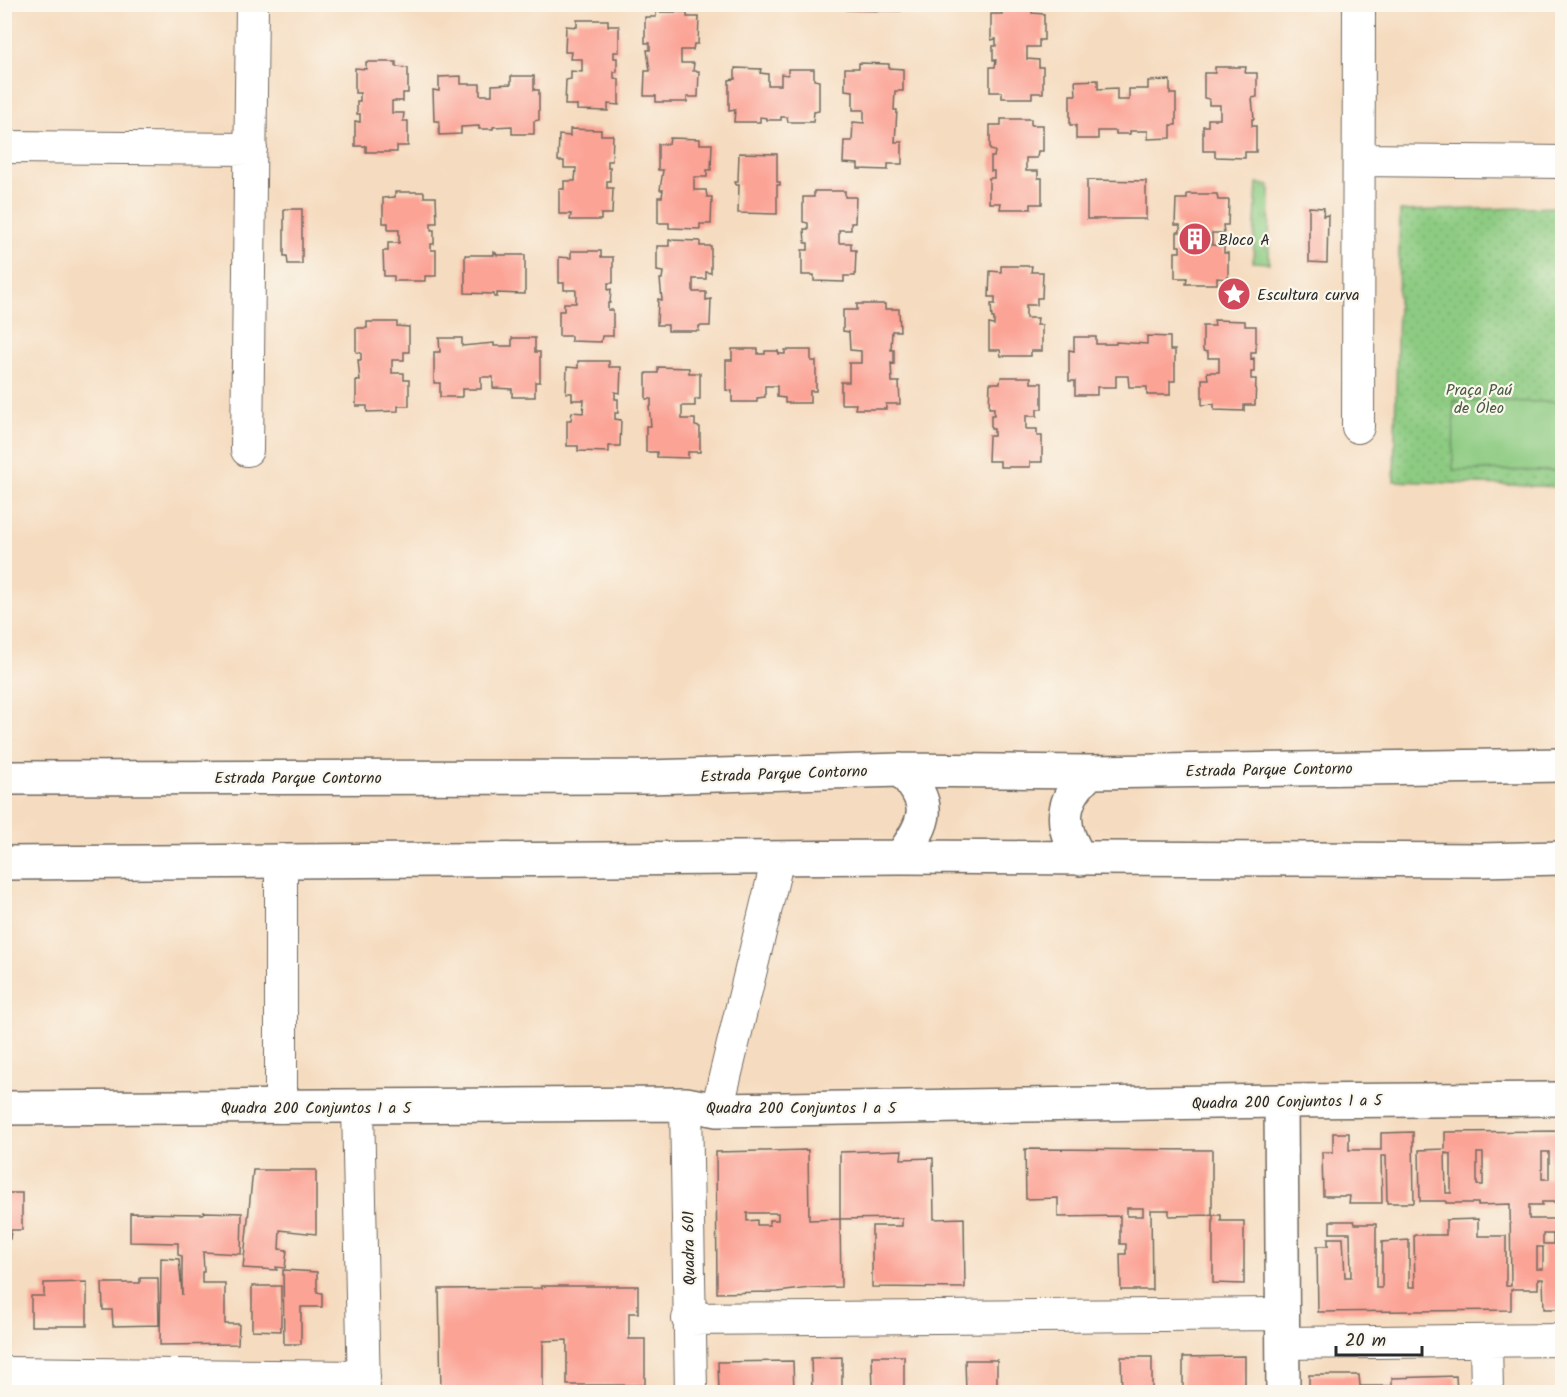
<svg xmlns="http://www.w3.org/2000/svg" width="1567" height="1397" viewBox="0 0 1567 1397" font-family="Kalam,sans-serif">
<style>
.grass{fill:url(#grass-tufts);stroke:#5c7b56;stroke-width:1.5}
.park{fill:url(#park-dots);stroke:#5c7b56;stroke-width:1.5}
.pitch{fill:#8dcb82;stroke:#5c7b56;stroke-width:1.5}
.building{fill:#fba395;fill-rule:evenodd}
.lines{fill:none;stroke-linecap:round;stroke-linejoin:round}
.minor-casing{stroke:#72695f;stroke-width:34}
.tertiary-casing{stroke:#72695f;stroke-width:36}
.trunk-casing{stroke:#72695f;stroke-width:36}
.minor{stroke:#fff;stroke-width:32}
.tertiary{stroke:#fff;stroke-width:33}
.trunk{stroke:#fff;stroke-width:33}
.labels{text-anchor:middle;stroke-width:4.5;stroke-linejoin:round;paint-order:stroke}
.poi-label{font-size:16px;fill:#2b2b2b;stroke:#fbf7ec;text-anchor:start}
.park-label{font-size:16px;fill:#485b45;stroke:#fbf7ec}
.street-label{font-size:16px;fill:#2b2b2b;stroke:#fbf7ec}
</style>
<defs>
<pattern id="grass-tufts" width="24" height="20" patternUnits="userSpaceOnUse" patternTransform="scale(1.5)"><rect width="24" height="20" fill="#8dcb82"/><path d="M3 7l-1-3M5 7V3M7 7l1-3M15 17l-1-3M17 17v-4M19 17l1-3" fill="none" stroke="#7aae70"/></pattern>
<pattern id="park-dots" width="8" height="8" patternUnits="userSpaceOnUse" patternTransform="scale(1.5)"><rect width="8" height="8" fill="#8dcb82"/><path d="M2 2h.1M6 6h.1" fill="none" stroke="#7aae70" stroke-width="1.8" stroke-linecap="round"/></pattern>
</defs>
<rect width="100%" height="100%" fill="#fbf7ec"/>
<filter id="ink" filterUnits="userSpaceOnUse"><feTurbulence type="fractalNoise" baseFrequency=".0167" numOctaves="2"/><feDisplacementMap in="SourceGraphic" scale="12" xChannelSelector="R" yChannelSelector="G"/><feConvolveMatrix kernelMatrix="1 2 1 2 8 2 1 2 1" color-interpolation-filters="sRGB"/></filter>
<filter id="wash" filterUnits="userSpaceOnUse"><feTurbulence type="fractalNoise" baseFrequency=".008" numOctaves="4" result="noise"/><feDisplacementMap in="SourceGraphic" scale="24" xChannelSelector="R" yChannelSelector="G"/><feGaussianBlur stdDeviation="1.35" result="paint"/><feColorMatrix in="noise" values="0 0 0 0 0 0 0 0 0 0 0 0 0 0 0 0 0 1.4 0 .05"/><feComposite in="paint" operator="in"/></filter>
<g filter="url(#wash)">
<rect width="100%" height="100%" fill="#f5dbbf"/>
<path class="grass" d="M1257 183 1270 186 1269 263 1253 262Z"/>
<path class="park" d="M1562 207V487L1394 481 1400 211Z"/>
<path class="pitch" d="M1454 401 1562 402V471L1453 470Z"/>
<g id="blocks">
<path class="building" d="M846 4H901V11L846 10Z
M1002 8H1033L1032 13 1044 14V40H1039V47H1027V59L1039 60V67H1043V93H1032V98H1002V92H990V67H995L996 60H993V46H996V39L991 40V14H1002Z
M656 12H687V17H699L698 44H694L693 50H681V63H694L693 71H699L698 97H687V102H656V96H644L645 71H650L647 50H650V43H645V17H656Z
M577 20H608V26H619V52H614V58H617V72H614V78L619 79V105L608 104V111L577 110V105H565L566 80 571 79V71L582 72V59H570L571 52H565L566 26 577 27Z
M366 62H396V67L408 68V93H403V101H392V113H404L403 121H408V146H397V152H366V146H355V121L360 122V114H357V101H360V93H355V68L366 69Z
M859 63 889 64V68L903 69V91H895L894 110H897L895 142H902V164H888V170L858 169V164L843 163 844 141H852L853 122 864 123V110H853V91L845 90V68H859Z
M1215 67H1246L1245 73H1257V97L1252 98 1254 119H1252V126H1256V152H1245V158L1215 157V151H1203V126H1208V119H1220V105H1209V99L1204 98V73H1215Z
M735 68 761 69 760 73 768 74V85H781V74L788 75V69H814V80L819 81V111L814 112 813 122H788L787 117H781V120H767V118L760 117V122H734L735 110 729 111V80L735 79Z
M461 76V84H480V95H492V85L511 84V76H534V90H539V120L534 121V134H512V126L493 127V129H479V126L461 127V134L439 135V121H434L433 90 439 91V77Z
M1098 80V89L1117 88V100H1129V89H1148V81L1170 80V94H1176V125H1171V138L1148 139V131H1130V134H1116V131H1098V139H1076V125H1070V95H1076L1075 81Z
M1001 119H1031V125H1043V151H1038L1037 158H1026V171H1038V178H1042V204H1031V209H1000L1001 203H989V178H994V171H991V157H994L995 151 990 150V125H1001Z
M570 129 601 130V135H613L612 161H608V168L610 167V181H607V188H613L612 214H601V220H570L571 214H559V189H564V181H575L576 168H564V161H558L559 135 570 136Z
M670 138 700 139V144H712L711 170H707V177H694V190H706L707 197H712L711 224H700V229L669 228V223H658V197H662L663 190H660L663 170H658V144H669Z
M739 153 777 154V182H780V185H777V214L738 213 739 185H736L735 182H738Z
M1087 180 1146 181V219H1087Z
M814 191H845V197H856L855 223H851V230H839V243H851V250H856L855 276H844V282L814 281V275H802V250H808V243H805L804 229H808V223L803 222V197H814Z
M395 192H424V197H436L437 223H431V230H434V244H431V250H436V276H425V281H394V276H384L383 251H388V243H399V230H388V223H383V198L395 197Z
M1187 194H1217L1218 200H1229L1228 225H1223L1224 233H1212V245L1224 246V253H1228V279L1217 278V284H1186L1187 278H1175V252H1180V246H1177V232H1180V225H1175L1176 199H1187Z
M1309 207 1324 208 1323 216 1328 215 1327 263 1309 262Z
M284 209H302V264H288L287 256H284Z
M669 240 700 241V246H711V273L706 272V279H693V292H706V300L711 299 710 326H699V331H668V325H657L658 299 662 300 660 279H662L663 272 657 271V246H669Z
M571 251H601V257H613V283H608V290L611 289 610 303H608V310H613V336H602L601 342 571 341V336H559V311H564V303H576V290H564V283H559V257L571 258Z
M494 252 496 253 497 255H525V294L497 293V297H494V294L465 293V255H494Z
M1001 266H1032L1031 272H1043L1042 298H1037V305H1026V318H1038L1037 325H1042V351H1031V356H1001L1000 350H989V324L994 325V318H992L991 304H995V297H989L990 271 1001 272Z
M857 304H885V309H899L900 331H892L891 350H894V364L891 363 892 382H899L900 404H886V409H855L856 404H841V382H849V363H861V351L850 350 849 332 843 331V310H857Z
M1214 320 1245 321V326H1256V352H1251V359L1254 358V372H1251V379H1256L1255 405H1244V411L1214 410V404L1202 405V379H1208L1207 372H1219V358H1208V352L1203 351V326H1215Z
M367 322H397V326L409 327V352H404V360H392V373H404V380H409V406H398V411L367 412V406H356V380L360 381 358 360H361V353L356 352V328H367Z
M1147 336 1170 337V350H1175V381H1170V395H1147V387H1129L1128 376H1116V387H1097V395H1075V381H1069V350L1074 351V337H1096V344H1116V342L1147 344Z
M439 338H462V346L494 343V346H512V338H535V352H540V382H535V397H512V389L493 388V377H481V389H462V397H440V383H434V352H440Z
M732 349H758V354H765V351H778L779 354H785V350H811V361H816V391H810V403H785V398L777 397V386H765V397L757 398V402H732V391L726 390V360H732Z
M578 361H609V367H621L620 393 615 392V399H618V413H615V419L621 420 620 446H609V452L578 451V446H567V420H571L572 412 583 413 584 400H572V393H566L567 367 578 368Z
M658 367 689 368V373H700V399H695V406H682V419H695V426L700 427V452H688V458L657 457V452H646V426H651L649 406H651V399H646V373H658Z
M1001 377H1031V383H1042V409H1037V416H1026V429H1037V436H1042V462H1030V467H1000V461H988L989 436H994V429H991V415H994V408H989L990 383H1000Z
M1562 1131V1202H1542V1205H1529V1219H1562V1309H1544L1543 1279H1538V1289H1511V1310L1318 1312 1317 1246H1328V1238H1343L1345 1277H1351L1350 1233H1330V1221H1354L1355 1224H1376V1288H1382V1242L1409 1240V1287H1415L1414 1235H1446V1220L1478 1219V1236H1506V1286H1511L1510 1204 1478 1205V1203H1446V1201H1420L1419 1150 1445 1149V1132ZM1542 1152H1549V1179H1542ZM1445 1153 1451 1154V1193H1446ZM1477 1153H1483V1185H1477ZM1543 1234H1553V1244H1543ZM1537 1247H1543V1269H1537Z
M1413 1132 1414 1203H1387L1386 1156H1381L1382 1203H1349L1350 1196H1323L1322 1152H1333V1133H1349V1150H1381V1133Z
M1025 1149 1212 1150V1215L1169 1216V1210H1151L1152 1290H1121L1120 1254H1126V1244H1120V1216L1058 1217V1198L1026 1199ZM1127 1208H1143V1216H1127Z
M808 1150 809 1220 840 1219 841 1287 810 1288 778 1292 717 1293 716 1152ZM747 1213H778V1220H769V1225H757V1220L747 1221Z
M902 1150 901 1159 933 1158 934 1219 964 1218 965 1288 872 1287V1226H902V1218L840 1219V1152Z
M253 1170H316V1234L280 1230 279 1249 287 1250 285 1268 276 1267 277 1270 243 1268Z
M4 1193H22V1230H11L10 1239H4Z
M204 1212 242 1213 241 1254 203 1252 204 1272H202V1283H225V1324H239L238 1344 160 1345 161 1258 179 1259 182 1295V1256L178 1255V1243L130 1242V1213L203 1214Z
M1213 1215H1221V1221H1244V1284L1213 1283Z
M283 1270 317 1272V1292L322 1293V1307H301V1344H284Z
M140 1278H158L159 1325 113 1326 112 1310H103L102 1283H140Z
M87 1282V1326H31V1296H44V1283Z
M252 1286H281V1331L252 1330Z
M541 1286H638V1313H629V1339H645V1385H567V1340L543 1341V1392H441L439 1289 542 1288Z
M872 1356H904V1392H873Z
M1245 1356V1392H1183V1357Z
M842 1357V1392H812L811 1358Z
M1121 1357H1152V1392H1122Z
M965 1360H997V1392H966Z
M793 1361 794 1392H719L718 1362Z
M1309 1375H1359L1360 1386H1392V1378L1456 1376 1457 1392H1309Z"/>
</g>
</g>
<g filter="url(#ink)">
<use href="#blocks" fill-opacity="0" stroke="#72695f" stroke-width="1.5"/>
<g class="lines">
<defs>
<path id="minor" d="M4 147 251 149
M1359 160 1562 162
M1358 427 1359 4
M247 450 252 4
M686 1104 691 1392
M358 1106 364 1392
M281 1107V860
M717 1110 778 858
M688 1319 1283 1314
M1486 1341 1487 1392
M1283 1343 1562 1340
M4 1373 364 1377"/>
<path id="tertiary" d="M1281 1101 1283 1392
M4 1108 686 1104 717 1110 1281 1101 1562 1099"/>
<path id="trunk" d="M901 770C934 805 927 820 901 857
M4 778 647 777 901 770 1091 772 1562 765
M1081 859C1058 826 1060 798 1091 772
M4 863 901 857 1481 860 1562 858"/>
</defs>
<use href="#minor" class="minor-casing"/>
<use href="#tertiary" class="tertiary-casing"/>
<use href="#trunk" class="trunk-casing"/>
<use href="#minor" class="minor"/>
<use href="#tertiary" class="tertiary"/>
<use href="#trunk" class="trunk"/>
</g>
</g>
<defs>
<symbol id="building-disc" viewBox="-11 -11 22 22"><circle r="9.5" fill="#d1495b" stroke="#fbf7ec"/><path d="M-4-6H4V6H1V3H-1V6H-4ZM-2.5-4.3h1.7v1.8h-1.7ZM.8-4.3h1.7v1.8H.8ZM-2.5-1h1.7V.8h-1.7ZM.8-1h1.7V.8H.8Z" fill="#fff"/></symbol>
<symbol id="sight-disc" viewBox="-11 -11 22 22"><circle r="9.5" fill="#d1495b" stroke="#fbf7ec"/><path d="M0-6L1.8-2.2L6-1.7L2.9 1.2L3.7 5.4L0 3.3L-3.7 5.4L-2.9 1.2L-6-1.7L-1.8-2.2Z" fill="#fff"/></symbol>
</defs>
<g fill-rule="evenodd">
<use href="#building-disc" x="1176" y="220" width="38" height="38"/>
<use href="#sight-disc" x="1215" y="275" width="38" height="38"/>
</g>
<g class="labels">
<g class="poi-label">
<text x="1218" y="245">Bloco A</text>
<text x="1257" y="300">Escultura curva</text>
</g>
<g class="park-label">
<text x="1479" y="395">Praça Paú<tspan x="1479" dy="18">de Óleo</tspan></text>
</g>
<g class="street-label">
<text transform="translate(1269 769) rotate(-1)" y="6">Estrada Parque Contorno</text>
<text transform="translate(784 773) rotate(-2)" y="6">Estrada Parque Contorno</text>
<text x="298" y="783">Estrada Parque Contorno</text>
<text transform="translate(1287 1101) rotate(-1)" y="6">Quadra 200 Conjuntos 1 a 5</text>
<text x="316" y="1113">Quadra 200 Conjuntos 1 a 5</text>
<text x="801" y="1113">Quadra 200 Conjuntos 1 a 5</text>
<text transform="translate(688 1248) rotate(-91)" y="6">Quadra 601</text>
</g>
</g>
<rect width="1567" height="1397" fill="none" stroke="#fbf7ec" stroke-width="24"/>
<path d="M1336 1346v9h86v-9" fill="none" stroke="#2b2b2b" stroke-width="3"/>
<text x="1345" y="1346" font-size="18" fill="#2b2b2b" stroke="#fbf7ec" stroke-width="4.5" paint-order="stroke">20 m</text>
</svg>
